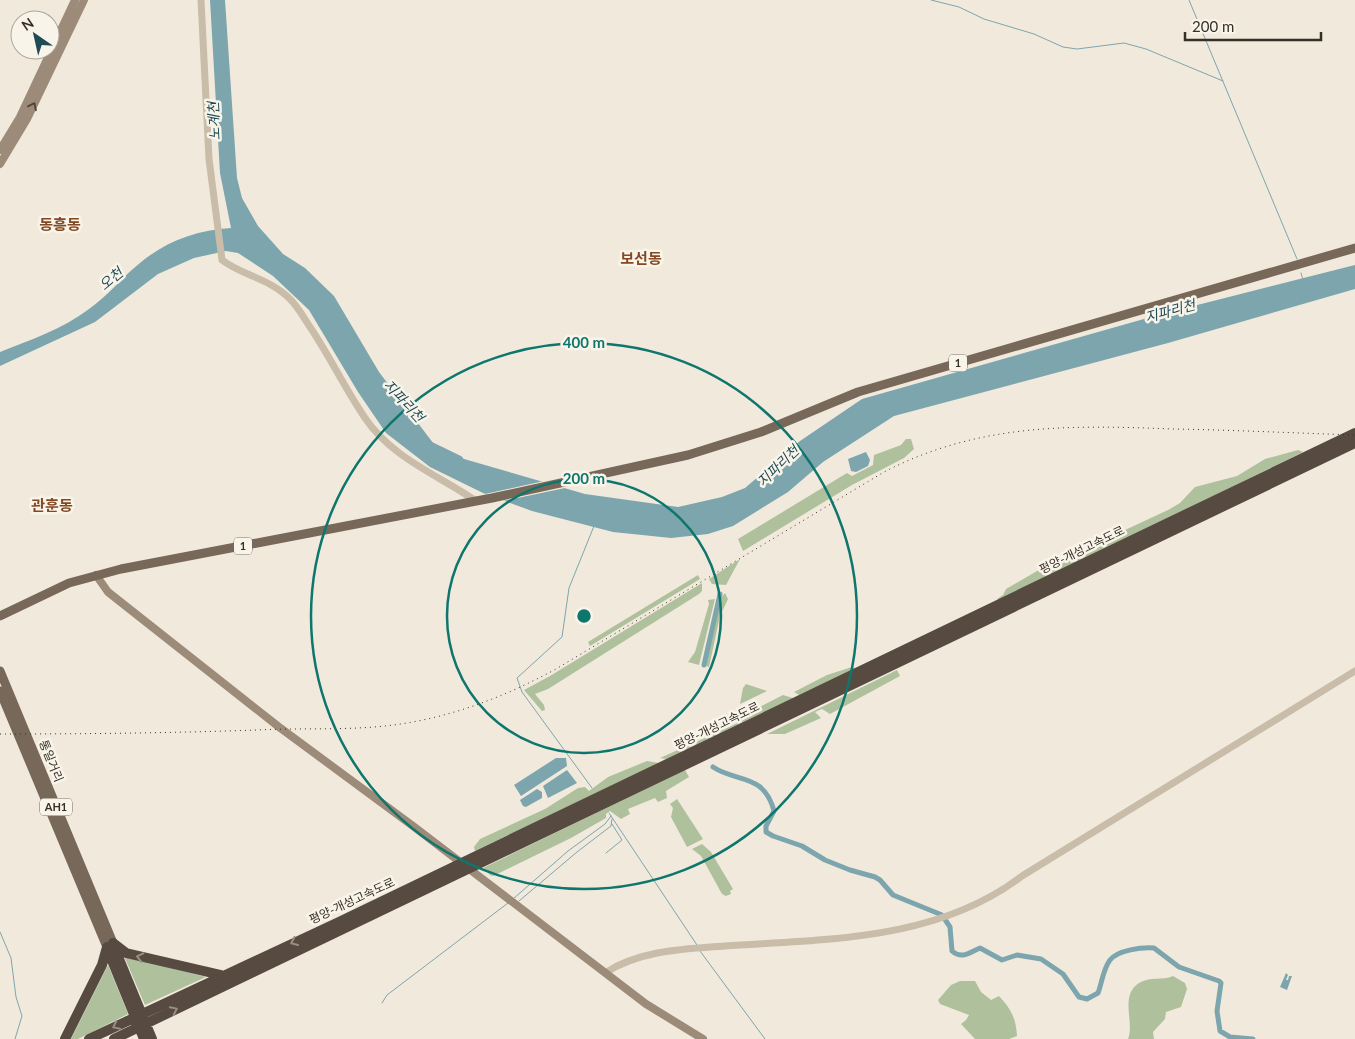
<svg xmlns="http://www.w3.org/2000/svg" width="1355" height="1039" viewBox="0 0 1355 1039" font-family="Lato,'Noto Sans KR',sans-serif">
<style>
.green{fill:#afc09d}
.water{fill:#7ca5ae}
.pier{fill:#f1eadc}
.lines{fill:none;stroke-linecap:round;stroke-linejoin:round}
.stream{stroke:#7ca5ae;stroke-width:1}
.canal{stroke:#7ca5ae;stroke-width:5}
.river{stroke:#7ca5ae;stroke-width:9}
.tertiary{stroke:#c9bca9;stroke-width:7}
.secondary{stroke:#9d8b7a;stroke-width:8}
.primary{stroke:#78685a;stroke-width:9}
.motorway{stroke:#574a40;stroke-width:10}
.rail{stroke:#362f28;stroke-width:1;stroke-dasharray:1 4;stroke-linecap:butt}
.oneway{stroke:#50463c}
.oneway2{stroke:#988e84}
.ring{fill:none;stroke:#0f766e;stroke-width:2.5}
.labels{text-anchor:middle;stroke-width:5;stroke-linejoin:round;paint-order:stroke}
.shield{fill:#f9f4e9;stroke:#706a62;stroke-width:1}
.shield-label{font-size:11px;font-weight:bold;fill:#362f28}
.street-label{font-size:12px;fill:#362f28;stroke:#f9f4e9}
.water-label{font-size:14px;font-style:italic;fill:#1f4b57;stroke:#f9f4e9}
.quarter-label{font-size:15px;font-weight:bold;fill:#834824;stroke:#f9f4e9}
.centre{fill:#0f766e;stroke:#f9f4e9;stroke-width:2.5}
.ring-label{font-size:15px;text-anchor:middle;font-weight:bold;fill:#0f766e;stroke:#f9f4e9;stroke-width:5;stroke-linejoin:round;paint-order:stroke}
</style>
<rect width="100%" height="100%" fill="#f1eadc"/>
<path class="green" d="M906 439H911L914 449 904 458 852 485 743 551 738 539 847 473 852 476 873 465 874 455 901 445Z
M1298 450 1303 452 999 601 997 599 1003 595 1006 589 1037 571 1168 510 1180 503 1195 487 1237 476 1265 459Z
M740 559 726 585 712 584 709 579Z
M698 575 700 579 590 646 588 642Z
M702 583V591L699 594 548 689 535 694 544 705 545 710 542 711 524 690 550 676Z
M725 593 728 599 720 616 709 667 706 666 720 599Z
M715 599 699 665 688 662 695 652 709 604 708 600Z
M852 667 857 669 799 695 794 692 827 675Z
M897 670 900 676 830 714 822 709 815 712 821 718 785 734H767Z
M746 684 767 691 740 704 743 688Z
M783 695 793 698 666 759 660 758 742 721 754 710Z
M647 761 659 763 475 851 474 847 480 839 545 809 578 788 585 787 589 791 608 777Z
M685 770 689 777 666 791 667 798 658 802 655 798 628 809 630 814 621 819 610 811 606 814V818L571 838 493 876 490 875 483 868Z
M677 799 703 839 687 847 671 817 673 808 670 804Z
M702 844 711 852 733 889 730 891 731 894 726 896 722 894 701 856 692 849Z
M124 956 206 977 145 1005Z
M108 965 128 1014 78 1039H71Z
M1173 976 1185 983 1187 989 1181 1007 1166 1012 1165 1019 1153 1032 1154 1039H1128C1135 1023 1119 996 1139 983 1150 976 1162 981 1173 976Z
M960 981H975L981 992 991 1000 999 996C1011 1009 1016 1018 1017 1036L1009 1039H975L961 1024 966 1020 969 1015 940 1004 938 1000 951 985Z"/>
<path class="water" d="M210 0H225L237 178 242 198 258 226 283 254 305 268 334 296 379 372 440 452 585 494 678 507 722 497 745 488 800 441 862 399 1158 315 1355 265V289L1168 343 894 416 823 462 788 492 733 526 708 534 671 538 613 532 532 511 483 493 430 467 386 433 358 392 309 310 273 276 238 253 226 251 194 258 158 274 95 322 0 366V352C30 340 63 329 89 309 108 296 122 277 140 263 166 241 197 230 231 228L220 173Z
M866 452 870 460 868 466 856 472 851 471 848 459Z
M556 758H566L567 766 521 796 514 785Z
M567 770 577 783 548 798 543 786Z
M537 789 542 792V798L526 807 523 806 520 800Z
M1286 973 1288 975 1286 980H1288L1289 976H1292L1287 990 1280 987Z"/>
<path class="pier" d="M544 481 565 488 503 501 485 494Z"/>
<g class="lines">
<path class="stream" d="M931 0 959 7 984 19 1034 34 1063 47 1077 49 1124 43 1146 49 1223 81
M1189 0 1297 259
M1301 273 1303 280
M592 788 522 692 517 678 562 637 569 588 594 526
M609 813 697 945
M606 853 622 840 612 824
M513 899 568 851 605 824 611 816
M519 901 577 852 611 826 612 819
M0 932 11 958 16 997 22 1016 15 1039
M700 951 765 1039
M382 1003 387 995 508 903"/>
<path class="canal" d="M704 665 720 594
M713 767C737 783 764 773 774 811L766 826V832L773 836 802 846 825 860 850 870 875 877 880 880 893 895 942 915 950 927 952 951C962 960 970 952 980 948L1002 960 1017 955 1041 959 1063 974 1079 997 1087 999 1098 993C1102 983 1103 969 1110 960 1118 950 1142 947 1154 948L1179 967 1219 981 1221 983 1217 1011 1220 1031 1230 1037 1253 1039"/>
<path class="river" d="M428 445 459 460"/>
<path class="tertiary" d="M201 0 209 159 222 260C243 276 269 278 290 299 299 308 305 320 312 330 331 359 346 390 365 418 392 458 438 475 476 501
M605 973C640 950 685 949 725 946 827 939 937 941 1022 876L1355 671"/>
<path class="secondary" d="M0 150 20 117 75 0
M0 164 27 119 84 0
M96 575 108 592 279 727 413 826 646 1004 703 1039"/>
<path class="primary" d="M0 616 69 583 121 569 492 498 688 455 761 432 858 392 1355 248
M0 671 113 943
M0 691 107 947"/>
<path class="motorway" d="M113 943 126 953 221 975
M114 947 152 1039
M107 948 144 1039
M65 1039 102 965 107 947
M89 1039 339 922 1355 433
M114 1039 1355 443"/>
<path class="rail" d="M0 734C86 734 171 733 257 730 296 728 335 730 374 727 439 722 499 700 556 669L884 472C979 423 1070 425 1173 429 1234 430 1294 433 1355 435"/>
</g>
<defs><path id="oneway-chevron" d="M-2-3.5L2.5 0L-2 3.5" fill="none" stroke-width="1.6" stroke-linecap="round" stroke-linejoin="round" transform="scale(1.25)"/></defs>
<use class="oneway" href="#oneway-chevron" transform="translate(33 106) rotate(-64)"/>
<g class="oneway2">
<use href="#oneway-chevron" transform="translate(294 942) rotate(156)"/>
<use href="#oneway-chevron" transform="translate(140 957) rotate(-167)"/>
<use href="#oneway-chevron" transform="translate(174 1010) rotate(-26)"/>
<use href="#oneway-chevron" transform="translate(116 1026) rotate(154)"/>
</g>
<g class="ring">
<circle cx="584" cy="616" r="137"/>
<circle cx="584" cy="616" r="273"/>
</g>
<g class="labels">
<g class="shield">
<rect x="949" y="354.5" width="18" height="17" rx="4"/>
<rect x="234" y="537.5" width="18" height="17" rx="4"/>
<rect x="40" y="798.5" width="32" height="17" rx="4"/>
</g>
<g class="shield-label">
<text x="958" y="367">1</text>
<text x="243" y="550">1</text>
<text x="56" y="811">AH1</text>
</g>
<g class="street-label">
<text transform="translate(1082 550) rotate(-26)" y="4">평양-개성고속도로</text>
<text transform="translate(717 726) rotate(-26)" y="4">평양-개성고속도로</text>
<text transform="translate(51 761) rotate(68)" y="4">통일거리</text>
<text transform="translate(352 901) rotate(-25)" y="4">평양-개성고속도로</text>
</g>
<g class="water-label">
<text transform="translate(214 121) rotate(-93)" y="5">노계천</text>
<text transform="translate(111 279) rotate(-40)" y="5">오천</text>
<text transform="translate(1170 311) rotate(-15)" y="5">지파리천</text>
<text transform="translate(404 401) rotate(47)" y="5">지파리천</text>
<text transform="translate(778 466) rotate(-44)" y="5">지파리천</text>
</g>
<g class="quarter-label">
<text x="60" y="230">동흥동</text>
<text x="641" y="264">보선동</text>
<text x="52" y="511">관훈동</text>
</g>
</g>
<circle cx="584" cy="616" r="8" class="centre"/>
<g class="ring-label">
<text x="584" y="348">400 m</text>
<text x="584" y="484">200 m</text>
</g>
<g transform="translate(35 35) rotate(326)"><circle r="24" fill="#f9f4e9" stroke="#aba59c"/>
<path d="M0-4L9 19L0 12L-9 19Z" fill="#1f4b57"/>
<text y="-8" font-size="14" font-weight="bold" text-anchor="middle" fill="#362f28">N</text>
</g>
<path d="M1185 32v8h136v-8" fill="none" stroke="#362f28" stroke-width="2.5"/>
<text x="1192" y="32" font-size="15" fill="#362f28" stroke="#f9f4e9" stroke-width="4" paint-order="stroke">200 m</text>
</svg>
